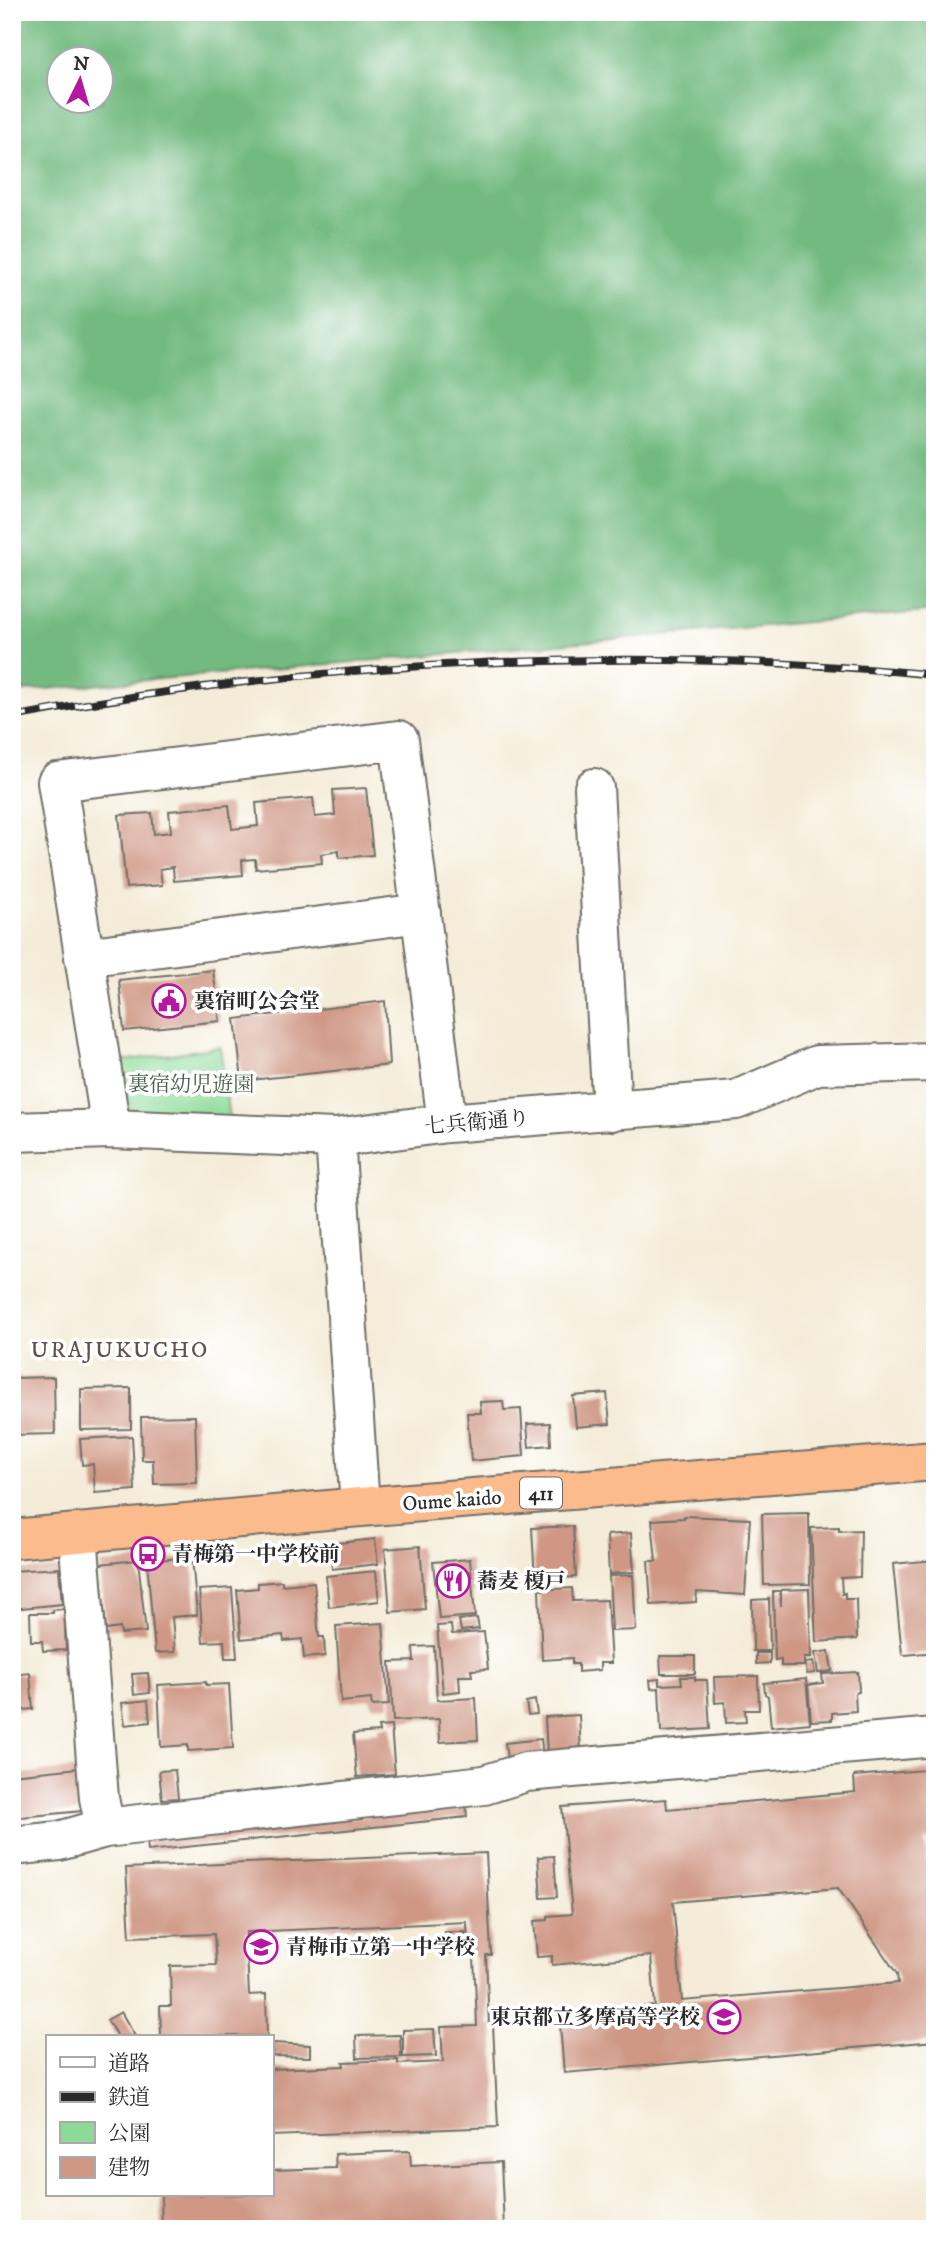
<svg xmlns="http://www.w3.org/2000/svg" width="947" height="2241" viewBox="0 0 947 2241" font-family="'IM FELL DW Pica','Noto Serif JP',serif">
<style>
.green{fill:#8dda98;stroke:#5c8262;stroke-width:2}
.forest{fill:#72ba80;stroke:#4e7256;stroke-width:2;fill-rule:evenodd}
.building{fill:#cf9784;fill-rule:evenodd}
.lines{fill:none;stroke-linecap:round;stroke-linejoin:round}
.minor-casing{stroke:#716f68;stroke-width:42}
.highway-casing{stroke:#716f68;stroke-width:42}
.minor{stroke:#fff;stroke-width:38}
.highway{stroke:#fbbb8d;stroke-width:38}
.rail-casing{stroke:#2b2b2b;stroke-width:8}
.rail{stroke:#fff;stroke-width:5;stroke-dasharray:16;stroke-linecap:butt}
.labels{text-anchor:middle;stroke-width:7;stroke-linejoin:round;paint-order:stroke}
.shield{fill:#fff;stroke:#6b6b6b;stroke-width:2}
.shield-label{font-size:19px;font-weight:bold;fill:#2b2b2b}
.poi-label{font-size:21px;font-weight:bold;fill:#2b2b2b;stroke:#fff;text-anchor:start}
.park-label{font-size:21px;fill:#48604c;stroke:#fff}
.street-label{font-size:21px;fill:#2b2b2b;stroke:#fff}
.neighbourhood-label{font-size:23px;letter-spacing:2px;fill:#64514a;stroke:#fff}
</style>
<rect width="100%" height="100%" fill="#fff"/>
<filter id="ink" filterUnits="userSpaceOnUse"><feTurbulence type="fractalNoise" baseFrequency=".0143" numOctaves="2"/><feDisplacementMap in="SourceGraphic" scale="14" xChannelSelector="R" yChannelSelector="G"/><feConvolveMatrix kernelMatrix="1 2 1 2 8 2 1 2 1" color-interpolation-filters="sRGB"/></filter>
<filter id="wash" filterUnits="userSpaceOnUse"><feTurbulence type="fractalNoise" baseFrequency=".00686" numOctaves="4" result="noise"/><feDisplacementMap in="SourceGraphic" scale="28" xChannelSelector="R" yChannelSelector="G"/><feGaussianBlur stdDeviation="1.57" result="paint"/><feColorMatrix in="noise" values="0 0 0 0 0 0 0 0 0 0 0 0 0 0 0 0 0 1.4 0 .05"/><feComposite in="paint" operator="in"/></filter>
<g filter="url(#wash)">
<rect width="100%" height="100%" fill="#f4ecd8"/>
<path class="green" d="M220 1047 229 1119 128 1112 122 1061Z"/>
<path class="forest" d="M12 12H935V611L12 692ZM60 60H102V102H60Z"/>
<g id="blocks">
<path class="building" d="M366 788 373 855 339 858V851L321 854 322 863 256 869 255 859 242 860 243 875 174 881 173 867 160 869 162 885 126 888 119 815 152 813 154 834 171 832 169 811 229 805 232 829 258 826 256 803 313 798 315 817 335 815 333 790Z
M213 970 220 1021 124 1031 119 980Z
M385 1001 389 1065 242 1081 235 1019Z
M54 1377 55 1434 12 1435V1378Z
M131 1388V1429L81 1430V1389Z
M607 1393 610 1424 576 1427 573 1396Z
M503 1401 504 1410 521 1409 524 1456 471 1461 467 1413H481L480 1402Z
M195 1416 197 1483 154 1484 153 1460H142L141 1417Z
M550 1423 551 1445 529 1447 527 1424Z
M132 1436 135 1490 95 1493 93 1464 82 1465 80 1439Z
M809 1513 810 1584 764 1585 762 1514Z
M684 1516 750 1519 745 1595 697 1592 696 1602 651 1605 648 1561H656L652 1520 684 1518Z
M573 1526 576 1577 535 1580 532 1528Z
M839 1527V1531L861 1530 860 1577 841 1578 842 1594 845 1593V1599H856L857 1639 816 1642 811 1528Z
M631 1533 634 1572 609 1574 607 1535Z
M375 1539 378 1564 332 1569 329 1544Z
M420 1546 425 1609 390 1612 385 1549Z
M192 1557 197 1615 172 1617 175 1652 155 1653 147 1561Z
M470 1559 475 1616 439 1619 433 1562Z
M138 1560 146 1632 121 1634 120 1628 106 1630 100 1564Z
M935 1560V1652L905 1655 902 1654 893 1564Z
M59 1568 62 1604 12 1609V1571Z
M376 1571 379 1601 329 1607 326 1576Z
M633 1575 636 1630 612 1631 609 1576Z
M282 1581V1585L314 1582 319 1637H324L325 1656 304 1658 302 1639 284 1641 283 1635 241 1639 237 1590 258 1588V1583Z
M232 1588 237 1658H225L224 1641 203 1642 199 1590Z
M572 1588 573 1601 607 1600 611 1663H600V1670L578 1672V1664H572V1658L542 1660 539 1590Z
M809 1589 811 1658H804V1666H781V1659L775 1660 773 1591H780L781 1606V1590Z
M769 1599 770 1651H753L752 1600Z
M64 1609 66 1650 43 1651 42 1641H31L30 1613H53V1610Z
M477 1618 479 1629 461 1631 459 1620Z
M383 1623 389 1705 372 1706 371 1699 341 1702 336 1626Z
M451 1625 452 1634 484 1632 488 1669 471 1670 472 1676H459L460 1691 443 1693 437 1626Z
M434 1646 437 1700 476 1698 478 1740 440 1742 439 1719 393 1721 390 1662 414 1661 413 1647Z
M829 1651 832 1671 818 1673 815 1653Z
M756 1653H770V1663L756 1664Z
M660 1656H695V1674H661Z
M813 1662 815 1673 807 1674 805 1663Z
M858 1672 859 1692 855 1693 856 1711 832 1713V1720L811 1721 808 1685 823 1683 822 1674Z
M30 1673 33 1709 12 1711V1675Z
M148 1673 150 1693 134 1695 132 1674Z
M758 1676 759 1710H745L746 1722 726 1723 725 1702 715 1703 714 1677Z
M681 1677H695V1680H707L710 1729 661 1732 659 1688 651 1689 650 1680 659 1679V1685L682 1684Z
M806 1679 810 1723 771 1727 768 1696 765 1694 764 1683Z
M206 1682V1685L229 1684 233 1748 188 1751V1745L161 1747 158 1685Z
M148 1700 150 1722 125 1725 122 1703Z
M535 1700 537 1714 528 1715 526 1702Z
M579 1715 581 1753 547 1755 545 1717Z
M391 1726 395 1774 357 1777 353 1734 379 1732 378 1727Z
M541 1739 543 1756 507 1759 505 1743Z
M78 1768 82 1811 12 1818V1775Z
M935 1769V1843L925 1840 931 1913H935V2041L564 2073 559 2014 655 2006 651 1956 552 1965V1956L537 1957 534 1921 548 1920V1916L572 1914 562 1807 666 1799 667 1809 855 1792 854 1776ZM838 1888 897 1974 898 1983 682 2001 673 1902Z
M175 1770 178 1798 162 1799 159 1771Z
M466 1806 467 1817 148 1851 147 1840Z
M486 1853 491 1955H486L489 2025H493L498 2127 271 2136V2069L344 2066 343 2062 398 2060V2064L443 2062 441 2027 477 2026 474 1956 468 1955 467 1922 246 1932 249 1995 266 1994 267 2036H161L160 2006H171L170 1966 216 1965 214 1934 130 1937 126 1868Z
M554 1856 557 1897 541 1898 538 1857Z
M445 1932H465V1953H446Z
M121 2012 135 2036H117L107 2020Z
M434 2029 436 2056 403 2057V2030Z
M400 2035 401 2057 357 2058 356 2036Z
M273 2043 310 2045V2057L272 2056Z
M410 2151 411 2166 501 2162 504 2229H162L161 2195 271 2194V2170L336 2168 335 2154Z"/>
</g>
</g>
<g filter="url(#ink)">
<use href="#blocks" fill-opacity="0" stroke="#716f68" stroke-width="2"/>
<g class="lines">
<defs>
<path id="minor" d="M594 788 612 1111
M84 957 421 913
M111 1129 57 782 399 740 447 1123
M12 1132 111 1129 335 1138 447 1123 736 1100 817 1065 935 1062
M335 1138 360 1507
M78 1534 99 1798 105 1828
M12 1846 59 1841 105 1828 484 1785 526 1772 935 1737"/>
<path id="highway" d="M12 1539 360 1507 935 1461"/>
</defs>
<use href="#minor" class="minor-casing"/>
<use href="#highway" class="highway-casing"/>
<use href="#minor" class="minor"/>
<use href="#highway" class="highway"/>
<defs>
<path id="rail" d="M12 717C313 661 630 644 935 675"/>
</defs>
<use href="#rail" class="rail-casing"/>
<use href="#rail" class="rail"/>
</g>
</g>
<defs>
<symbol id="civic-ring" viewBox="-11 -11 22 22"><circle r="9.5" fill="#fff" stroke="#b5179e" stroke-width="1.5"/><path d="M-.6-6.5H3V-4.5H.6V-3L4-1V1h2V6H-6V1h2V-1L-.6-3ZM-1.2 2.5V6h2.4V2.5Z" fill="#b5179e"/></symbol>
<symbol id="bus-ring" viewBox="-11 -11 22 22"><circle r="9.5" fill="#fff" stroke="#b5179e" stroke-width="1.5"/><path d="M-5-6H5V4H4V6H2V4H-2V6H-4V4H-5ZM-3.5-4V0h7V-4ZM-3.5 1.2v1.5H-2V1.2ZM2 1.2v1.5H3.5V1.2Z" fill="#b5179e"/></symbol>
<symbol id="restaurant-ring" viewBox="-11 -11 22 22"><circle r="9.5" fill="#fff" stroke="#b5179e" stroke-width="1.5"/><path d="M-5-6h1v4h1v-4h1v4h1v-4h1v5L-1.5 .5V6h-2V.5L-5-1ZM5-6V6H3V1.5H1.5Q1.5-4 5-6Z" fill="#b5179e"/></symbol>
<symbol id="school-ring" viewBox="-11 -11 22 22"><circle r="9.5" fill="#fff" stroke="#b5179e" stroke-width="1.5"/><path d="M0-5L7-2L0 1L-7-2ZM-4 1L0 2.5L4 1V4Q0 6-4 4Z" fill="#b5179e"/></symbol>
</defs>
<g fill-rule="evenodd">
<use href="#civic-ring" x="150" y="982" width="38" height="38"/>
<use href="#bus-ring" x="129" y="1535" width="38" height="38"/>
<use href="#restaurant-ring" x="434" y="1562" width="38" height="38"/>
<use href="#school-ring" x="242" y="1928" width="38" height="38"/>
<use href="#school-ring" x="705" y="1998" width="38" height="38"/>
</g>
<g class="labels">
<rect class="shield" x="520" y="1477.5" width="42" height="31" rx="5"/>
<g class="shield-label">
<text x="541" y="1500">411</text>
</g>
<g class="poi-label">
<text x="194" y="1008">裏宿町公会堂</text>
<text x="172" y="1561">青梅第一中学校前</text>
<text x="477" y="1588">蕎麦 榎戸</text>
<text x="286" y="1954">青梅市立第一中学校</text>
<text x="700" y="2024" text-anchor="end">東京都立多摩高等学校</text>
</g>
<g class="park-label">
<text x="191" y="1091">裏宿幼児遊園</text>
</g>
<g class="street-label">
<text transform="translate(477 1122) rotate(-5)" y="7">七兵衛通り</text>
<text transform="translate(452 1500) rotate(-4)" y="7">Oume kaido</text>
</g>
<g class="neighbourhood-label">
<text x="120" y="1357">URAJUKUCHO</text>
</g>
</g>
<rect width="947" height="2241" fill="none" stroke="#fff" stroke-width="42"/>
<rect x="46" y="2035" width="228" height="161" fill="#ffffff" stroke="#aaaaaa" stroke-width="2"/>
<rect x="60" y="2057" width="35" height="10" fill="#ffffff" stroke="#aaaaaa" stroke-width="2"/>
<text x="108" y="2070" font-size="21" fill="#2b2b2b">道路</text>
<rect x="60" y="2092" width="35" height="10" fill="#2b2b2b" stroke="#aaaaaa" stroke-width="2"/>
<text x="108" y="2104" font-size="21" fill="#2b2b2b">鉄道</text>
<rect x="60" y="2122" width="35" height="21" fill="#8dda98" stroke="#aaaaaa" stroke-width="2"/>
<text x="108" y="2140" font-size="21" fill="#2b2b2b">公園</text>
<rect x="60" y="2157" width="35" height="21" fill="#cf9784" stroke="#aaaaaa" stroke-width="2"/>
<text x="108" y="2174" font-size="21" fill="#2b2b2b">建物</text>
<g transform="translate(80 80) rotate(5)"><circle r="33" fill="#ffffff" stroke="#aaaaaa" stroke-width="2"/>
<path d="M0-5L12 26L0 18L-12 26Z" fill="#b5179e"/>
<text y="-10" font-size="19" font-weight="bold" text-anchor="middle" fill="#2b2b2b">N</text>
</g>
</svg>
